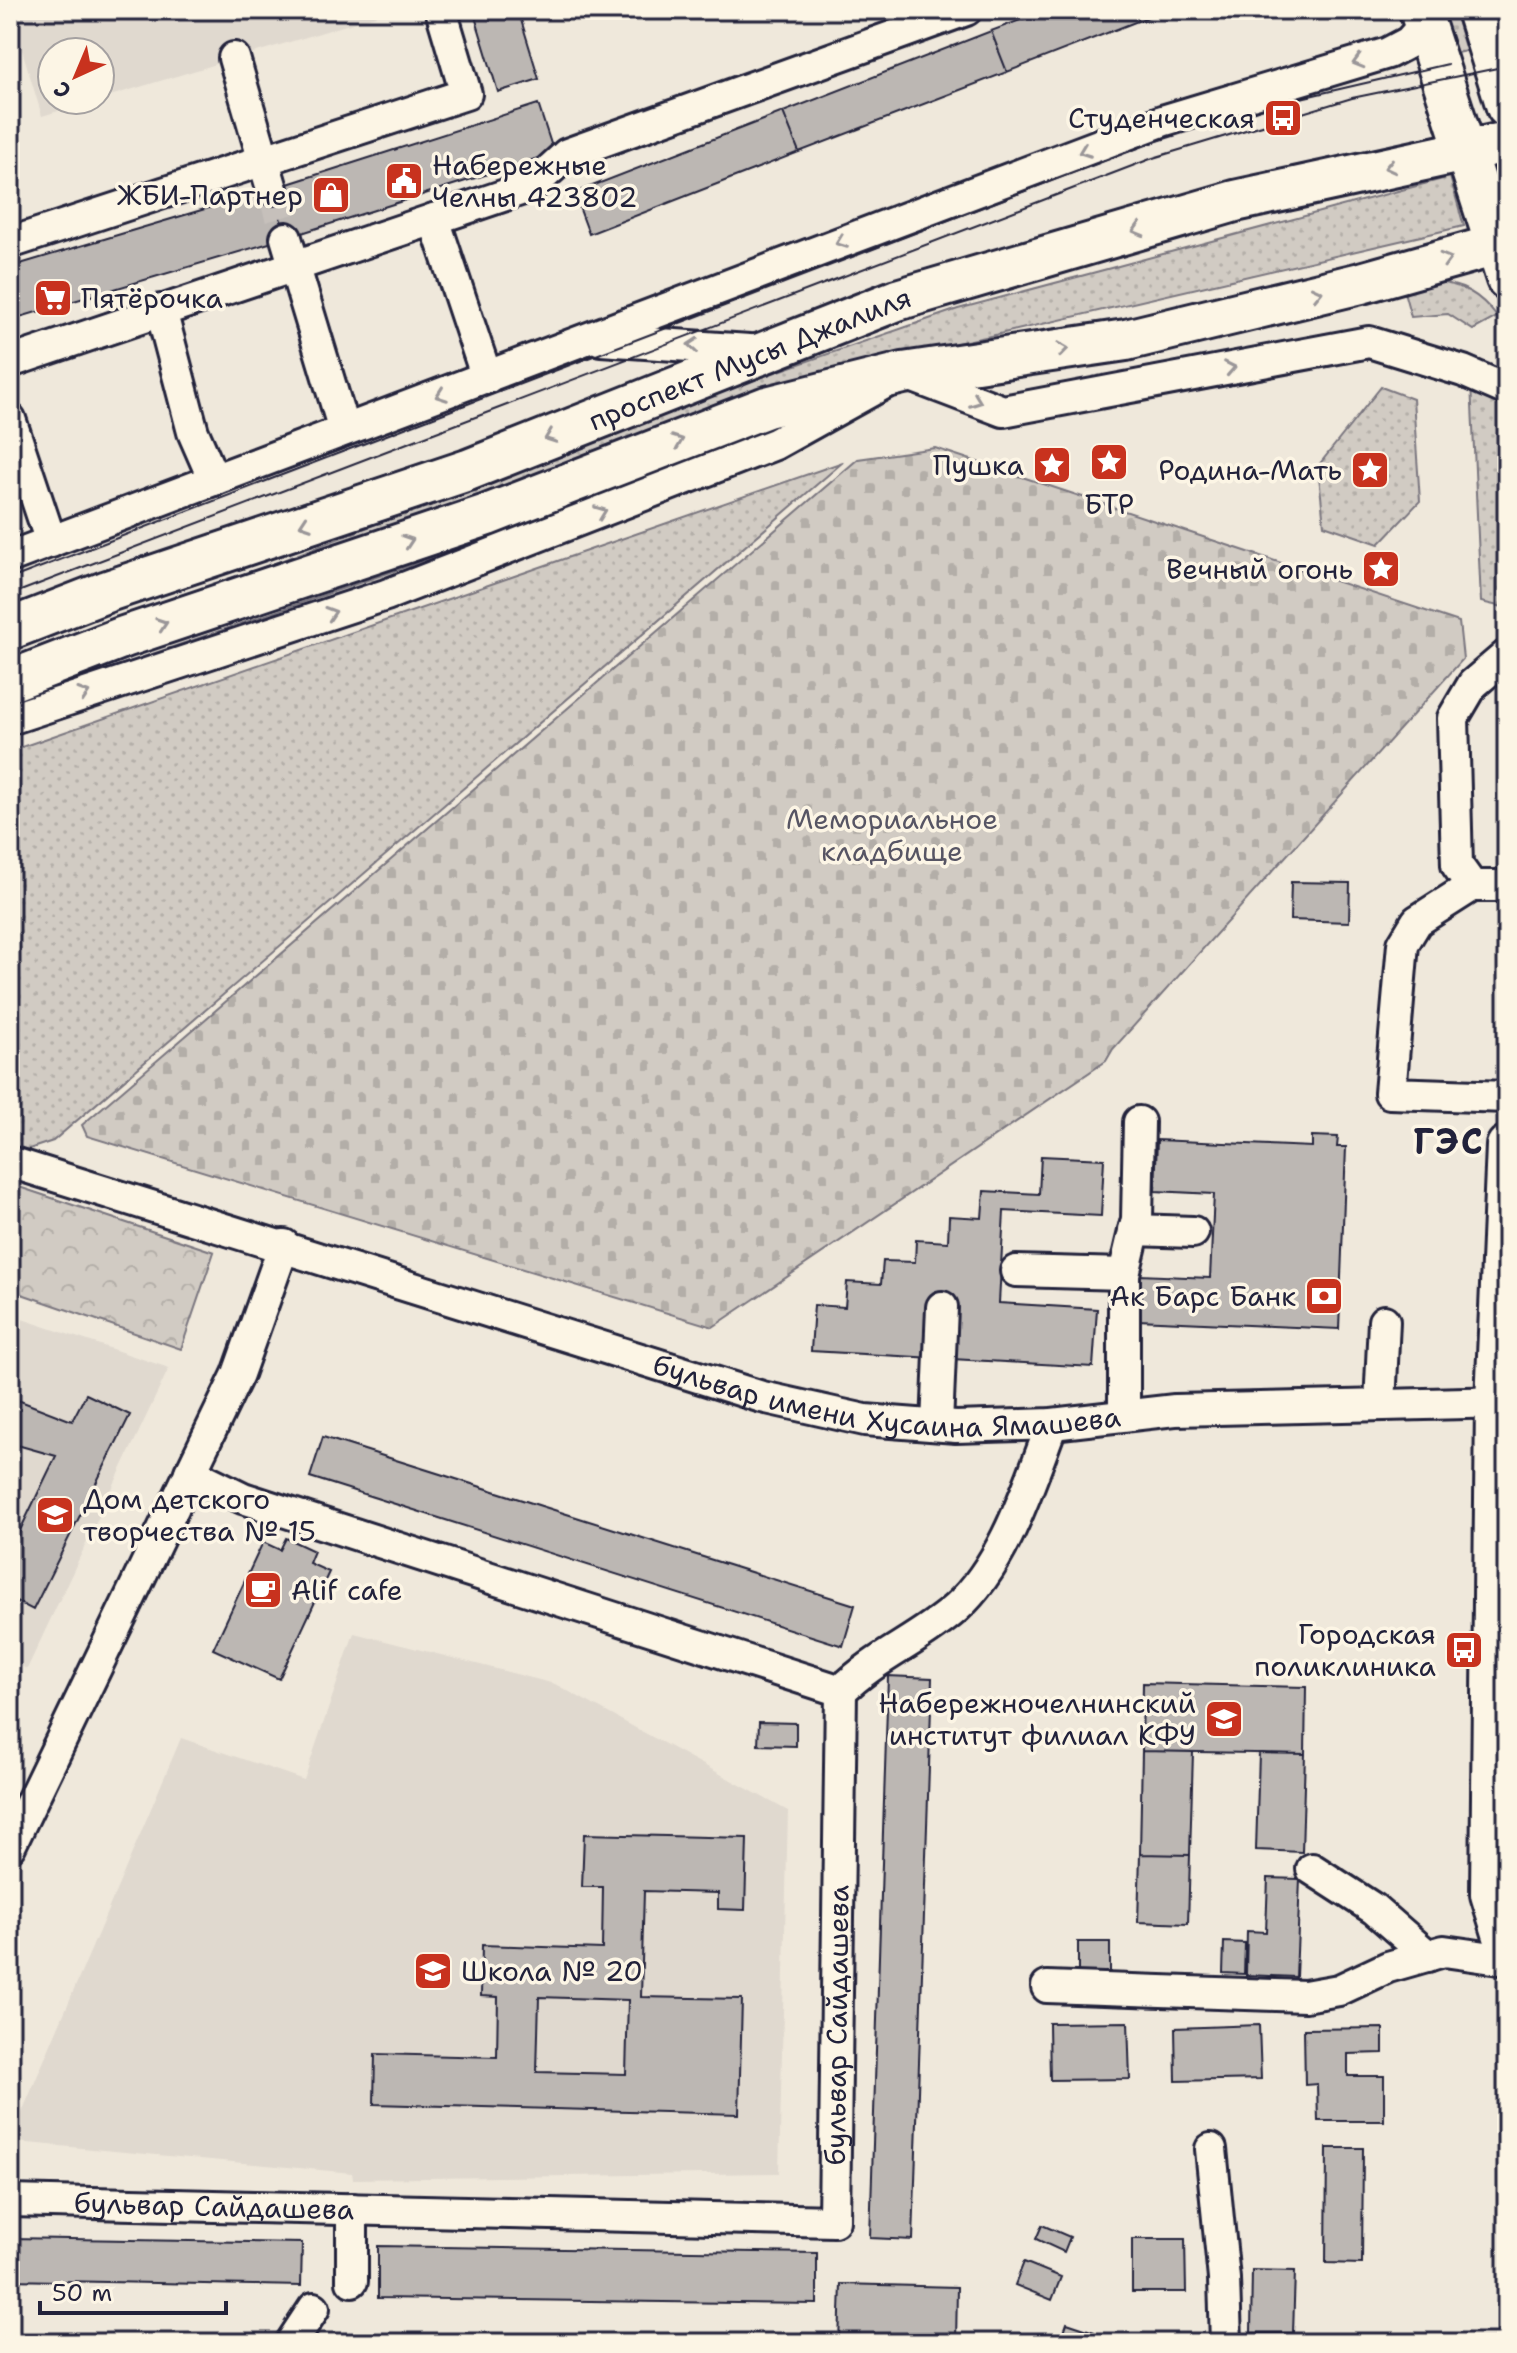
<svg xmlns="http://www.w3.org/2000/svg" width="1517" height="2353" viewBox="0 0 1517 2353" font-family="'Shantell Sans',sans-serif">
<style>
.built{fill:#e0d9cf}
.grass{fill:url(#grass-dots);stroke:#7a767f;stroke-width:2}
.forest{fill:url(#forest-crowns);stroke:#7a767f;stroke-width:2}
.cemetery{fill:url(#cemetery-stones);stroke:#7a767f;stroke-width:2}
.building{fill:#bcb7b3;stroke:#22223b;stroke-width:2;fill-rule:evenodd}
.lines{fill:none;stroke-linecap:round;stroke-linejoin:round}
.minor-tunnel{stroke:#c6c0bb;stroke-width:30;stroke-dasharray:30 15;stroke-linecap:butt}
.minor-casing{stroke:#22223b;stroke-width:36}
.major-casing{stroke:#22223b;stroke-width:46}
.minor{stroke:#fcf5e5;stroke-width:30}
.major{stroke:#fcf5e5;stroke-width:40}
.tram{stroke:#22223b;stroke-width:2}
.oneway{stroke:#9a9698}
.labels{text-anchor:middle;stroke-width:7;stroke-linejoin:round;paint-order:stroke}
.poi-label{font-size:28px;fill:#22223b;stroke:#fcf5e5;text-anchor:end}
.street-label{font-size:28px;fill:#22223b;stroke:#fcf5e5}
.park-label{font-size:28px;fill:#575564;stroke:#fcf5e5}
.district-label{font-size:36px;font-weight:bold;letter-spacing:2px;fill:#22223b;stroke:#fcf5e5}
</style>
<defs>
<pattern id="grass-dots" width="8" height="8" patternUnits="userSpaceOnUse" patternTransform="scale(2)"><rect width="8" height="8" fill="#d1cbc3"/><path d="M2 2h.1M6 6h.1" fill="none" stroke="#b3aea8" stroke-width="1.8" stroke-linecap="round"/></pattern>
<pattern id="forest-crowns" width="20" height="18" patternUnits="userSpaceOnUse" patternTransform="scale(2)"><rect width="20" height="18" fill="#d1cbc3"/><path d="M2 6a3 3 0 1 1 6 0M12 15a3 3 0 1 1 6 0" fill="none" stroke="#b3aea8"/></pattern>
<pattern id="cemetery-stones" width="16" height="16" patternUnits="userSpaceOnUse" patternTransform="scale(2)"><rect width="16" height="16" fill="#d1cbc3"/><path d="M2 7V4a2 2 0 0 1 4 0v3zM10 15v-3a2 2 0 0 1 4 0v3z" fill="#b3aea8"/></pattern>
</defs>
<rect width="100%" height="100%" fill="#efe8db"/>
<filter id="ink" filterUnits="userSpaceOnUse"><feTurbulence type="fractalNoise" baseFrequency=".0125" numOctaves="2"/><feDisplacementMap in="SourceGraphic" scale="16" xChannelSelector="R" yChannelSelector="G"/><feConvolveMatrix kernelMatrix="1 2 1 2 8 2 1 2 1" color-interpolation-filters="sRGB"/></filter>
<g filter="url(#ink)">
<path class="built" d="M10 10H374L376 16 100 99V52H52V100H95L42 116Z
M10 1315 169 1368 27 1669 10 1661Z
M354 1633 555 1684 788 1811 779 2173 353 2179 352 2173 17 2142 14 2131 181 1738 304 1780Z"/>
<path class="grass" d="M1439 10H1454L1466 51 1451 54Z
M1450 177 1464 226 995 335 824 371 10 665 727 389 958 309Z
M1432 282C1461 283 1480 294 1497 317L1473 330 1448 314 1411 317 1403 288Z
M1471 383 1507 405V608L1481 602Z
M1381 387 1413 399 1420 501 1379 544 1324 525 1318 466Z
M760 430 750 444 473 551 10 713V703L466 546Z
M843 462 53 1141 14 1154 10 1141V751Z"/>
<path class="forest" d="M10 1184 214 1252 181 1349 10 1290Z"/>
<path class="cemetery" d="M935 448 1459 622 1463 659 1113 1049 1106 1061 713 1327 87 1136 82 1125 858 459Z"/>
<path class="building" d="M473 10H518L539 79 498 92Z
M1047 10H1166L1007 72 991 31Z
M991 31 1007 72 799 152 783 112Z
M538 104 554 153 286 238 272 189Z
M783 112 799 152 589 234 574 193Z
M272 189 286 238 10 320V267Z
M1291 882 1350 883 1349 922 1290 920Z
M1312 1136 1338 1137 1337 1147H1346L1339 1329 1138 1320 1140 1275 1210 1278 1214 1194 1155 1191 1157 1140 1312 1147Z
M1041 1156 1104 1159 1101 1216 1004 1211 999 1303 1097 1309 1093 1367 811 1351 814 1305 845 1307 847 1282 881 1284 883 1261 915 1262 916 1240 948 1242 949 1216 982 1218 984 1191 1039 1194Z
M86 1394 130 1415 33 1610 10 1598V1551L56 1456 10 1443V1397L72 1421Z
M323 1437 855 1605 843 1646 310 1477Z
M286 1538 314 1551 309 1563 329 1572 279 1679 213 1649 263 1542 280 1550Z
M888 1676 932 1678 913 2240 870 2238Z
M1143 1683 1306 1687 1305 1754 1142 1751Z
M759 1722 796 1723V1746L758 1745Z
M1142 1751 1193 1752 1190 1855 1140 1854Z
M1259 1753 1305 1754 1302 1852 1256 1850Z
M584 1834 747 1838 745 1910 718 1909V1893L644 1891 641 1997 742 1999 739 2114 374 2104 375 2054 497 2057 498 1997 481 1996 482 1945 602 1949 603 1887H582ZM539 1997 628 2000 626 2074 537 2072Z
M1140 1854 1190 1855 1188 1924 1138 1922Z
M1268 1878 1300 1879 1296 1977 1246 1975 1247 1931 1266 1932Z
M1078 1942H1110V1972H1078Z
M1224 1942 1245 1943 1244 1974 1223 1973Z
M1128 2022 1130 2079 1050 2080 1049 2023Z
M1259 2025 1261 2079 1176 2081 1175 2028Z
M1383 2028V2053L1348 2054V2076H1384V2121H1318L1317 2084 1305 2085 1304 2029Z
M1327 2148H1363L1362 2264 1326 2263Z
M1042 2225 1070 2237 1064 2252 1036 2239Z
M10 2238 302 2243 301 2286 10 2280Z
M1132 2239H1185L1186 2292H1132Z
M378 2246 817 2253V2304L378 2298Z
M1024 2262 1061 2277 1052 2300 1015 2285Z
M1252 2270 1295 2271 1293 2333H1251Z
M841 2284 957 2287 956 2343H839Z
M1067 2323 1094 2332 1091 2343H1060Z
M372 2336 403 2343H370Z"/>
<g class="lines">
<path class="minor-tunnel" d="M272 189 286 238"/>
<defs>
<g id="minor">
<path d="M234 58 272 189"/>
<path d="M434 219 487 378"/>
<path d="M286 238 344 430"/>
<path d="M10 243 466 94 441 10"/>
<path d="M161 310 193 432 214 480"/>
<path d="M601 340 764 351"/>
<path d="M10 362 532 186 567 154 966 10"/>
<path d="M10 419 51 542"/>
<path d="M10 557 1162 121 1388 53 1409 42 1424 25"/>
<path d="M10 719 386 595 775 444 903 373 1003 411 1369 342 1463 371 1507 390"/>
<path d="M1472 886 1457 865 1453 718 1473 684 1507 655"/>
<path d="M1507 886H1472L1417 921 1403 944 1390 1093 1507 1097"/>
<path id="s1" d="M10 1162 762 1397 865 1420 956 1427 1052 1424 1175 1410 1507 1402"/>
<path d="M1134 1230 1193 1232"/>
<path d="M1016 1271 1124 1274"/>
<path d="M1380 1405 1384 1321"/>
<path d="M1124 1415V1274L1137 1219 1139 1122"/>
<path d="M937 1425 942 1307"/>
<path d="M841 1691C875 1657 920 1640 956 1608 1005 1564 1029 1484 1052 1424"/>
<path d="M10 1846 238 1374 284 1245"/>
<path d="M1312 1869 1374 1909 1428 1956"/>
<path d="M1047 1987 1305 1996 1339 1990 1388 1967 1444 1951 1507 1960"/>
<path d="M1211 2149 1224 2279 1226 2343"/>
<path id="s2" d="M10 2201 834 2221 841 1691 243 1498 190 1472"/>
<path d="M352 2209V2281"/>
<path d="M291 2343 314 2308"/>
</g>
<g id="major">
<path d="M1420 10 1507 279"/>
<path d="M1477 10 1507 107"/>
<path id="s3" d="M10 629 108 591 468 470 897 300 1235 201 1507 142"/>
<path d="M10 681 124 637 487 515 767 407 903 373 1126 340 1361 283 1507 242"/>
<path d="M1507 1146 1496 1402 1491 1894 1507 1946"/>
</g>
</defs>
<use href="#minor" class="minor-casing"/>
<use href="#major" class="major-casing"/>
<use href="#minor" class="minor"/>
<use href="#major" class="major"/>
<path class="tram" d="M10 579 1148 144 1279 103 1448 64
M10 595 1153 158 1352 98 1507 66"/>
</g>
<defs><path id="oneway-chevron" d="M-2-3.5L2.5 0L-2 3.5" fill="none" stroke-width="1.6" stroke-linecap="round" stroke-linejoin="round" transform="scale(2)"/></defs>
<g class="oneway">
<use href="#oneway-chevron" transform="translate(1358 62) rotate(164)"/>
<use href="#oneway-chevron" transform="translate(1084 151) rotate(159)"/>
<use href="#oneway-chevron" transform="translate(1390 167) rotate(167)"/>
<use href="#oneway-chevron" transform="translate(1138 230) rotate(164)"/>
<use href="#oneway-chevron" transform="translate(841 242) rotate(159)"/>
<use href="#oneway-chevron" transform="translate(1446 259) rotate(-16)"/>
<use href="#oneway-chevron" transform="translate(1317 293) rotate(-13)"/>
<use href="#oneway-chevron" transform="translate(693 345) rotate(-175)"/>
<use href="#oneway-chevron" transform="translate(1063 349) rotate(-8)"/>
<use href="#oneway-chevron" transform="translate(1230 368) rotate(-11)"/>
<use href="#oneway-chevron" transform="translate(441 395) rotate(160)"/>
<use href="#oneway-chevron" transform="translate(976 401) rotate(21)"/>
<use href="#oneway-chevron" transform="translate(550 437) rotate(159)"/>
<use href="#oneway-chevron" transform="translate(678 441) rotate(-21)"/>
<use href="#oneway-chevron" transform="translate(601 512) rotate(-21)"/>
<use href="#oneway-chevron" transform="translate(305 524) rotate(161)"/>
<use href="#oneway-chevron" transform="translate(408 541) rotate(-19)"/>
<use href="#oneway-chevron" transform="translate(331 613) rotate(-18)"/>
<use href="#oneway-chevron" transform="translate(162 624) rotate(-19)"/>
<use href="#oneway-chevron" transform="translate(84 694) rotate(-18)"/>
</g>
</g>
<defs>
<symbol id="bus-square" viewBox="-11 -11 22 22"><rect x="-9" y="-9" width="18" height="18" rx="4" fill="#c8321e" stroke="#fcf5e5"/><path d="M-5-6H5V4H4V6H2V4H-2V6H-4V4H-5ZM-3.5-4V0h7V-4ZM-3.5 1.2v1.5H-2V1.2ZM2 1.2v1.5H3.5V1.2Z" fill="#fff"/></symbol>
<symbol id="civic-square" viewBox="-11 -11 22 22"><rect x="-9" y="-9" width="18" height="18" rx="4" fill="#c8321e" stroke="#fcf5e5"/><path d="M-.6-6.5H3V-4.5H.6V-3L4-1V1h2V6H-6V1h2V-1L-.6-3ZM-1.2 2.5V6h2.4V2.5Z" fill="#fff"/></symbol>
<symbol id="shop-square" viewBox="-11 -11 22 22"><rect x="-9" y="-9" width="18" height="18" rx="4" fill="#c8321e" stroke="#fcf5e5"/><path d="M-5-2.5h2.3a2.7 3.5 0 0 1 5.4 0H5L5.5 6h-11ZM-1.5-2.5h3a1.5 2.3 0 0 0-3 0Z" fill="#fff"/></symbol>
<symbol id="supermarket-square" viewBox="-11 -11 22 22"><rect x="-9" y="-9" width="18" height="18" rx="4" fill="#c8321e" stroke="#fcf5e5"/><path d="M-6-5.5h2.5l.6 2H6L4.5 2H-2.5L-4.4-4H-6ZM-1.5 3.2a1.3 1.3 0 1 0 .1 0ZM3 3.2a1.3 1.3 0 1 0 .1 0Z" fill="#fff"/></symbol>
<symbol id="sight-square" viewBox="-11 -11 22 22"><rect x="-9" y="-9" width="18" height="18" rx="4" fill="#c8321e" stroke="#fcf5e5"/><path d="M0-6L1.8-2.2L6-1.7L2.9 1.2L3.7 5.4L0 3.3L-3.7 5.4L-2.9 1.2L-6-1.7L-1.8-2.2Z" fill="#fff"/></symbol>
<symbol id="bank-square" viewBox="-11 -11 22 22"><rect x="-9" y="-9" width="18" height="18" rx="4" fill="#c8321e" stroke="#fcf5e5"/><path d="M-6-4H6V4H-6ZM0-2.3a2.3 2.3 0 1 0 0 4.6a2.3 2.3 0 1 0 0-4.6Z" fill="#fff"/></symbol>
<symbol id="school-square" viewBox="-11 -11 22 22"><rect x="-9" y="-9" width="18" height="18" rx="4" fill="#c8321e" stroke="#fcf5e5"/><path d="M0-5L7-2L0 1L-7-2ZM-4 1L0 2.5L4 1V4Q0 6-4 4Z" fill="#fff"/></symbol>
<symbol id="cafe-square" viewBox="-11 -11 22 22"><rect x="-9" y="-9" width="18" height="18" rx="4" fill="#c8321e" stroke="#fcf5e5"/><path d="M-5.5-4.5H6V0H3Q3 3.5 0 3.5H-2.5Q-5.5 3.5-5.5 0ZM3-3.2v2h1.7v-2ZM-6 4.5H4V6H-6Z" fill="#fff"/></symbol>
<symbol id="university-square" viewBox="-11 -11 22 22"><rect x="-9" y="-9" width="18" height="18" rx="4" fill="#c8321e" stroke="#fcf5e5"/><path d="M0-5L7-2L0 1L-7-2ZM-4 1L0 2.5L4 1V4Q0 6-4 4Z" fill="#fff"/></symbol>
</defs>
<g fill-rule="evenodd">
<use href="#bus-square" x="1261" y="96" width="44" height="44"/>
<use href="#civic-square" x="382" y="159" width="44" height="44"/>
<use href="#shop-square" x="309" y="173" width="44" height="44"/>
<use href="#supermarket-square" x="31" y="276" width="44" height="44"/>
<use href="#sight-square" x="1087" y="440" width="44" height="44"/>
<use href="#sight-square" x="1030" y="443" width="44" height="44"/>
<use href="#sight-square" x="1348" y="448" width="44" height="44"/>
<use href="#sight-square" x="1359" y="547" width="44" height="44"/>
<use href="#bank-square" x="1302" y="1274" width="44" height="44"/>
<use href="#school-square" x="33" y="1493" width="44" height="44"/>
<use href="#cafe-square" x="241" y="1568" width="44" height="44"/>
<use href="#bus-square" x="1442" y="1628" width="44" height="44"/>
<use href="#university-square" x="1202" y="1697" width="44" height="44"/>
<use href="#school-square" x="411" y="1949" width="44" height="44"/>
</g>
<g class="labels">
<g class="poi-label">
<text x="1255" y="128">Студенческая</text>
<text x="432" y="175" text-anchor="start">Набережные<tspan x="432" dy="32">Челны 423802</tspan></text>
<text x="303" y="205">ЖБИ-Партнер</text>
<text x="81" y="308" text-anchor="start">Пятёрочка</text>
<text x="1024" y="475">Пушка</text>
<text x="1342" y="480">Родина-Мать</text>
<text x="1109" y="514" text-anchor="middle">БТР</text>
<text x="1353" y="579">Вечный огонь</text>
<text x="1296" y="1306">Ак Барс Банк</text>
<text x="83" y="1509" text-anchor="start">Дом детского<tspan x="83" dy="32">творчества № 15</tspan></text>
<text x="291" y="1600" text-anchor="start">Alif cafe</text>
<text x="1436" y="1644">Городская<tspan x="1436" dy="32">поликлиника</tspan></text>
<text x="1196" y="1713">Набережночелнинский<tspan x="1196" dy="32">институт филиал КФУ</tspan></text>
<text x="461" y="1981" text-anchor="start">Школа № 20</text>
</g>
<g class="street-label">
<text dy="10" stroke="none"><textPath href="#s3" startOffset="788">проспект Мусы Джалиля</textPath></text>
<text dy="10" stroke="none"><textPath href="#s1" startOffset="912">бульвар имени Хусаина Ямашева</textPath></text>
<text dy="10" stroke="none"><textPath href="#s2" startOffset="1020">бульвар Сайдашева</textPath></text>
<text dy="10" stroke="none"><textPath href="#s2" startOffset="204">бульвар Сайдашева</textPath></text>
</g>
<g class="park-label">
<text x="892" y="829">Мемориальное<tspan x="892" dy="32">кладбище</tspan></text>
</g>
<g class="district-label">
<text x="1449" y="1154">ГЭС</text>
</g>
</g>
<rect width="1517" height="2353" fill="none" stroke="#fcf5e5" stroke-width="40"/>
<rect x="20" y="20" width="1477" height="2313" fill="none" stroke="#22223b" stroke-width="3" filter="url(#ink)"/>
<g transform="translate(76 76) rotate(224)"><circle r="38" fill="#fcf5e5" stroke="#a5a1a1" stroke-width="2"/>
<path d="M0-6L14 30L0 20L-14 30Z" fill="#c8321e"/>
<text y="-12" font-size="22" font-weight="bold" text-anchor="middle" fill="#22223b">С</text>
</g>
<path d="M40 2301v12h186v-12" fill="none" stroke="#22223b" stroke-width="4"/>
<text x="52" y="2301" font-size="24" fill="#22223b" stroke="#fcf5e5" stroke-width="6" paint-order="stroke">50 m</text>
</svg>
